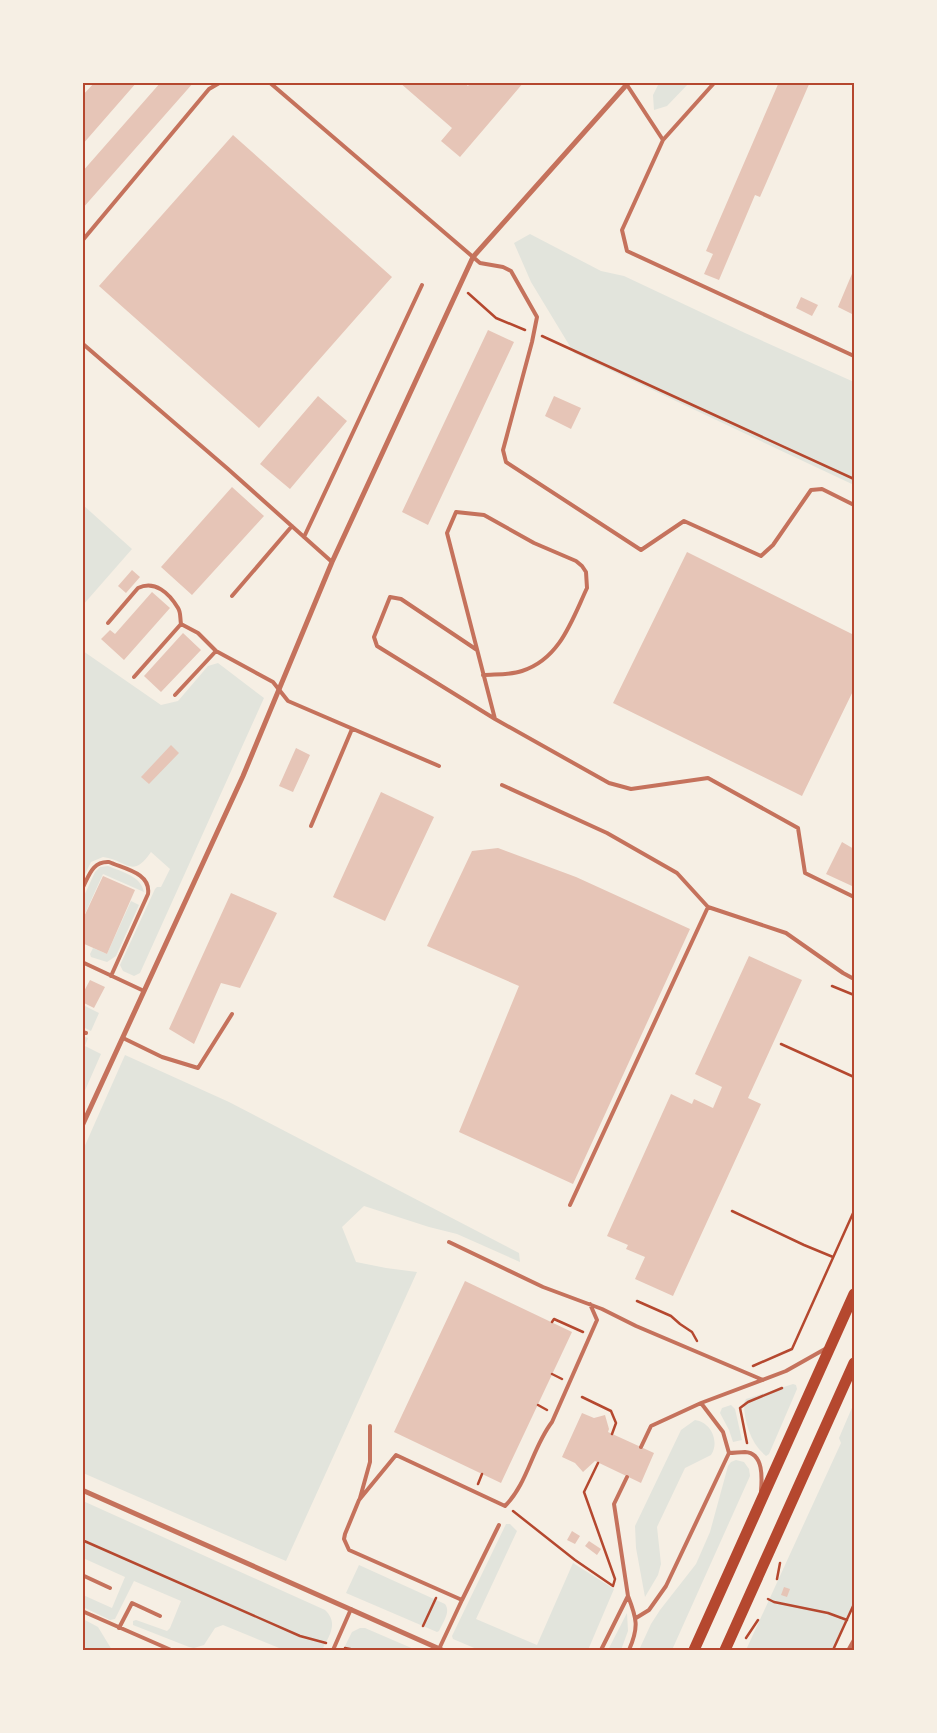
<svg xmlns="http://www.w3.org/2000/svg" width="937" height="1733" viewBox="0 0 937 1733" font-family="Helvetica,sans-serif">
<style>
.green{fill:#e2e4dc}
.building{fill:#e6c5b7}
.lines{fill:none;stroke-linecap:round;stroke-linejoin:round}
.path{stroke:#b5482f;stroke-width:2.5}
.service{stroke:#c5725c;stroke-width:4}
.minor{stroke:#c5725c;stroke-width:5}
.primary{stroke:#b5482f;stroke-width:11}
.neatline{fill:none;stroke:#b5482f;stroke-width:2}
</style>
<rect width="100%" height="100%" fill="#f6efe4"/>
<path class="green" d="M659 83V82L689 83 667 106 654 110 653 95Z
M530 234 601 271 624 276 745 333 854 382V485L574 353 531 282 514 243Z
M83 505 132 549 83 605Z
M83 651 161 705 178 701 208 666 218 663 264 698 140 973 134 976 123 971 120 965 155 889 157 887H161L170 869 151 852C132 880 127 860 103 857L91 862 83 878Z
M108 866C122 872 141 876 144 892L103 874 83 918V898L95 872 100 867Z
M131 901 139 905 116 956 107 962 91 957 90 954 93 948 107 954Z
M85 1006 99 1013 91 1031 83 1027V1011Z
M83 1036 88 1038 85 1046 101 1054 83 1095Z
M125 1055 229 1102 519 1253 520 1262 457 1234 429 1227 364 1206 342 1227 356 1262 386 1268 417 1272 286 1561 83 1473V1150Z
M793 1384 796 1385 797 1389 769 1454 766 1456C751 1444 744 1422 744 1403L746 1399Z
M854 1403V1605L834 1650H746L841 1443 839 1438Z
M731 1405 735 1409 742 1440 733 1442 729 1430 720 1413 722 1408Z
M695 1420C711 1422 720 1442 711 1455L685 1468 657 1527 661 1564 658 1575 645 1597 636 1548 635 1526 681 1430Z
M736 1460 744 1462 749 1469 750 1476 672 1650H639L651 1624 660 1610 696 1564 710 1532 728 1466 731 1462Z
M83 1501 325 1610C339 1623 329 1636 322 1650H284L223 1625 215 1628 204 1645 194 1648 189 1647 133 1625V1621L136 1620 167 1631 170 1628 181 1601 134 1581 115 1619 110 1620 83 1607V1595L112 1608 125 1577 83 1558Z
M506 1524H510L517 1531 476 1619 537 1645 573 1563 614 1589 588 1650H479L453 1639 452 1636Z
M359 1565 445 1604C451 1612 443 1622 439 1631L437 1632 346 1593Z
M627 1613 628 1631 621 1650H608Z
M83 1619 98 1627 112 1650H83Z
M360 1628H365L416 1650H343L352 1632Z"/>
<path class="building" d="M95 82H137L82 145V96Z
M161 82H194L82 209V172Z
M399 82H463L468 86 471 82H524L460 157 441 141 452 128Z
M779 82H810L760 197 755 195 719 280 704 274 713 254 706 251Z
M233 135 392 277 259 428 99 286Z
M854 269V315L838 307Z
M801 297 818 305 812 316 796 308Z
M488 330 514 342 428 525 402 512Z
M318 396 347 421 290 489 260 464Z
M554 396 581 408 571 429 545 416Z
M232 487 264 516 192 595 161 567Z
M687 552 854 635V689L802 796 613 703Z
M132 570 140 577 126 593 118 586Z
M152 592 170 608 124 660 101 639 110 630 115 634Z
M183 633 201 650 161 692 144 676Z
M171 745 179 753 149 784 141 777Z
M296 748 310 755 293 792 279 786Z
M381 792 434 817 385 921 333 897Z
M842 842 854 849V881L852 886 826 874Z
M498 848 576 877 690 929 573 1184 459 1132 519 986 427 946 472 851Z
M103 876 135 890 107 954 82 943V921Z
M231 893 277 913 240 988 221 983 194 1044 169 1029Z
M749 956 802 980 748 1098 761 1104 673 1296 635 1279 645 1257 626 1249 628 1245 607 1236 671 1094 692 1104 694 1099 713 1108 722 1087 695 1074Z
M90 980 105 987 94 1008 82 1002V995Z
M465 1281 572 1332 501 1483 394 1432Z
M582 1413 594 1418 605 1415 609 1429 608 1432 654 1453 641 1483 595 1461 583 1472 575 1463 562 1457Z
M572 1531 580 1536 575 1544 567 1540Z
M589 1541 601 1549 597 1555 585 1546Z
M784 1587 790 1589 787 1597 781 1595Z"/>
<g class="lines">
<path class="path" d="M468 293 496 318 525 330
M542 336 854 479
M832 986 854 995
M781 1044 854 1077
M732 1211 804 1245 833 1257
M637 1301 671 1316 680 1324 692 1332 697 1341
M552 1322 554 1319 583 1332
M753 1366 792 1349 854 1211
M552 1374 562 1379
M582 1397 611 1411 616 1423 612 1434
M538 1405 547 1410
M747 1443 740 1408 748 1402 782 1388
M478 1484 482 1474
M513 1511 575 1560 613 1586 615 1579 584 1492 598 1463
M82 1540 300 1636 326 1643
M777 1579 780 1563
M768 1599 774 1602 828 1613 847 1620
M423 1626 436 1598
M746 1638 758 1620
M345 1648 355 1650
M833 1650 854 1604"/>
<path class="service" d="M269 82 480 263 503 267 511 271 537 317 532 342 503 450 506 462 641 550 684 521 761 556 773 545 811 490 822 489 854 505
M627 85 663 140 622 230 627 251 854 356
M663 140 715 82
M82 241 209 89 221 82
M83 344 228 469 332 562
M304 537 422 285
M232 596 292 526
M108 623 138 588C155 580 169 593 178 608 181 612 180 619 181 624L198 633 216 651 273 682 288 701 439 766
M477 650 401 599 390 597 374 637 377 646 495 719
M483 675C495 674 511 675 522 671 560 659 572 620 587 588L586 572 582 566 576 561 534 543 484 515 456 512 447 533 495 719 609 783 631 789 708 778 798 828 805 873 854 897
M134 677 181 624
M175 695 216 651
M502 785 607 833 677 873 708 907
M311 826 352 729
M82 889C89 876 92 861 109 862 125 869 151 873 148 894L111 976
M82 962 144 991
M82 1032 86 1033
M123 1038 162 1057 198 1068 232 1014
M570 1205 708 907 786 933 843 973 854 979
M449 1242 543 1287 602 1309 636 1326 763 1380
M701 1403 723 1432 729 1453
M641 1447 651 1426 701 1403 786 1371 825 1349
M360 1498 370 1462V1426
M82 1575 110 1588
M628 1596C637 1619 639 1627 629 1650
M462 1600 499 1525
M82 1611 171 1650
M636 1618 649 1610 666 1586 729 1453C734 1453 740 1452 745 1452 764 1453 762 1479 761 1491
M119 1628 132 1603 160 1616
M439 1649 462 1600 349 1550 344 1539 345 1534 359 1500 396 1455 505 1506C528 1483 532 1448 552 1422L597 1320 590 1304
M234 1650H240
M333 1650 351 1609
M601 1650 628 1596 614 1504 627 1477"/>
<path class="minor" d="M82 1126 243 776 332 562 473 257 629 82
M82 1490 442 1650
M849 1650 854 1641"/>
<path class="primary" d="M694 1650 854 1294
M725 1650 854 1363"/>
</g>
<rect width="937" height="1733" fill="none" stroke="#f6efe4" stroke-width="168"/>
<rect x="84" y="84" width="769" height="1565" class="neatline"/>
</svg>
